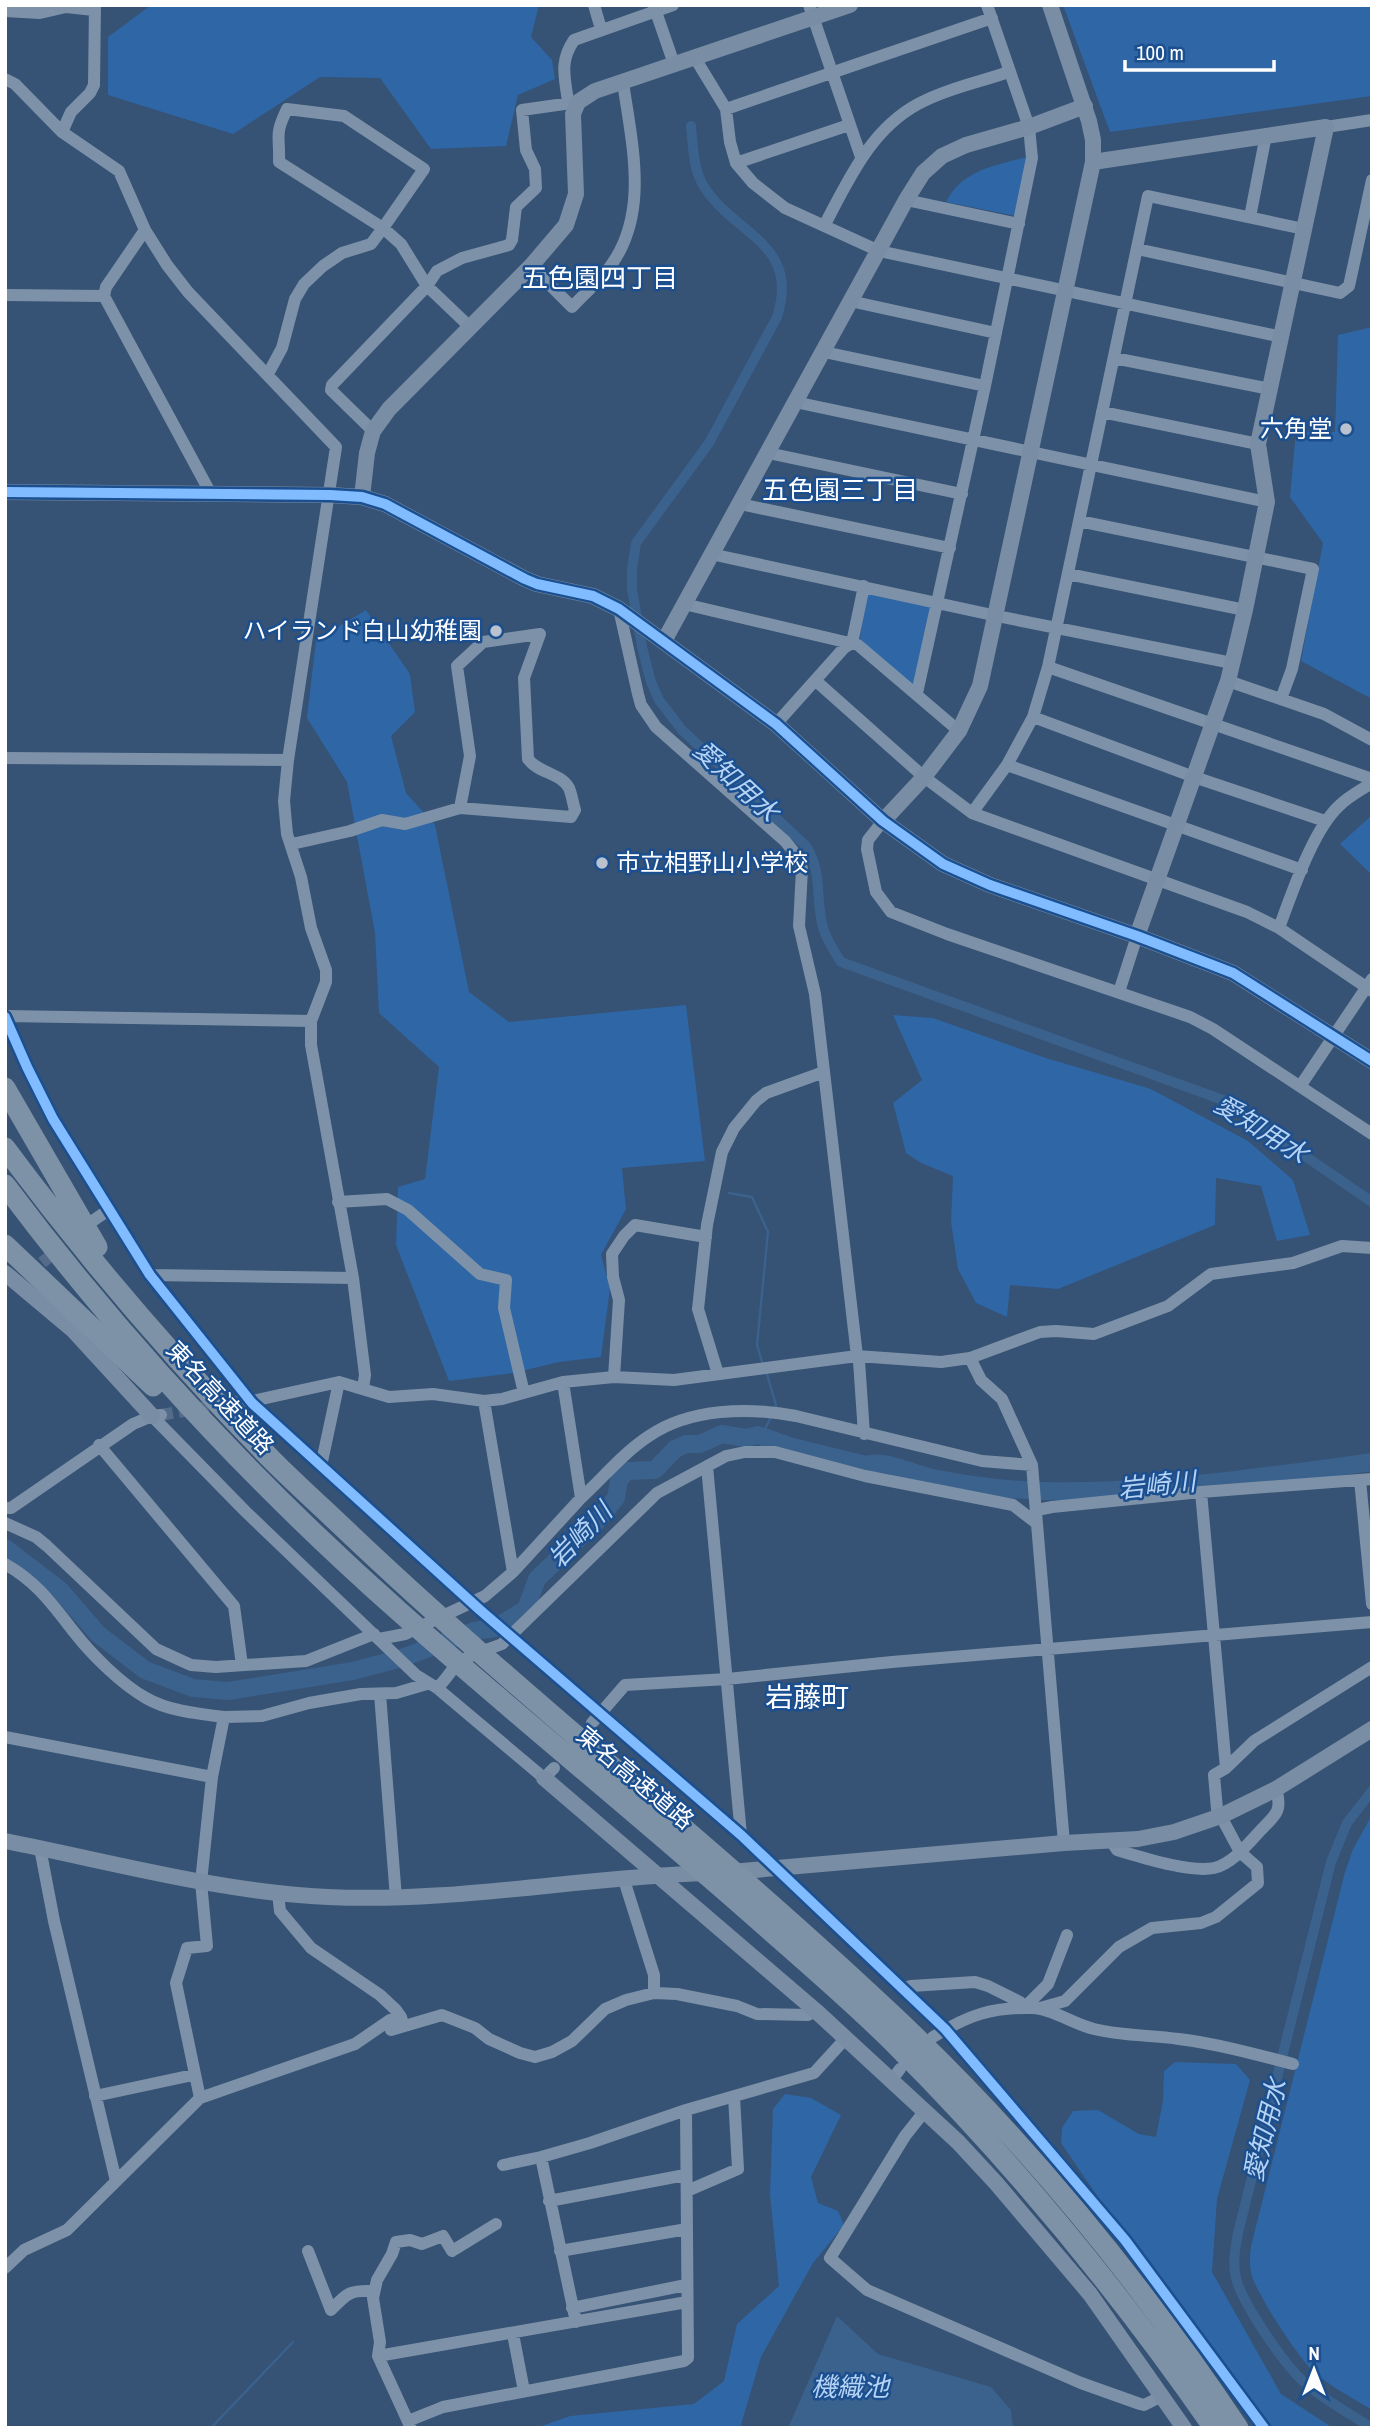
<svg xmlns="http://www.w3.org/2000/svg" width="1377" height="2433" viewBox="0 0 1377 2433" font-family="'Archivo Narrow','Noto Sans JP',sans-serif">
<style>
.green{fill:#2f66a5}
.water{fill:#3b618d}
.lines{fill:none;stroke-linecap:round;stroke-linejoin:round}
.stream{stroke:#3b618d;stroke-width:2.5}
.canal{stroke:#3b618d;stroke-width:10}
.river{stroke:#3b618d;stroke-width:18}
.street-tunnel{stroke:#546c89;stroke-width:12;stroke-dasharray:12 6;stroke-linecap:butt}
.street{stroke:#7d92a8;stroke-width:12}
.secondary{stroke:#798da4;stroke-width:16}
.highway{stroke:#7e92a7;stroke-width:21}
.cycleway-casing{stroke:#1b4f8f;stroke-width:15}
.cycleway{stroke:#80bcff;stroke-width:10}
.poi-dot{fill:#b9c2ce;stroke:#1b4f8f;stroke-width:2.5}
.labels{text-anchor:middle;stroke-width:5;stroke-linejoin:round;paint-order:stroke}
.poi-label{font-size:24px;fill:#fff;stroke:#1b4f8f;text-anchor:end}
.street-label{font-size:24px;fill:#fff;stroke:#1b4f8f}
.neighbourhood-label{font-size:26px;fill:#fff;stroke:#1b4f8f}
.water-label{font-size:26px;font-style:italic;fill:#b5d3f5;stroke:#1b4f8f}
.quarter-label{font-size:28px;fill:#fff;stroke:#1b4f8f}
</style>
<rect width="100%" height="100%" fill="#365274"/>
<path class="green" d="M151 5H539L531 37 552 60 555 79 518 95 506 146 431 149 380 78 320 77 233 134 108 95V37Z
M1063 5H1372V96L1110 132Z
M1030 156 1016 216 946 202C962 169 998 165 1030 156Z
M1372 327V699L1301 661 1323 543 1290 497 1296 431 1335 432 1338 335Z
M866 590 934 605 915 688 860 639Z
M366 610 410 674 415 712 391 736 406 793 435 825 469 992 509 1022 686 1005 705 1161 622 1168 626 1209 601 1255 610 1288 601 1357 559 1362 513 1373 449 1381 396 1245 398 1187 425 1179 439 1067 379 1013 375 933 347 782 307 718 316 640Z
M1372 815V875L1340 844Z
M893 1015 933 1018 1046 1058 1151 1089 1248 1141 1293 1180 1310 1235 1277 1241 1261 1186 1216 1178 1215 1225 1058 1289 1010 1285 1007 1317 976 1303 958 1269 951 1222 953 1176 921 1163 906 1153 893 1103 922 1080Z
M1372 1815V2410C1353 2398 1333 2388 1316 2374 1301 2362 1255 2292 1251 2273 1249 2264 1250 2255 1251 2246L1345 1872 1353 1849Z
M1175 2062 1236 2064 1250 2080 1217 2199 1212 2272 1281 2394 1333 2428H1271L1102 2203 1061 2143 1062 2128 1073 2111 1098 2110 1139 2134 1156 2137 1163 2100 1164 2071Z
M785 2094 811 2098 841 2115 811 2177 818 2203 838 2211 844 2225 813 2263 761 2357 740 2428H536L570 2416 694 2404 724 2381 737 2324 779 2286 770 2194 773 2109Z"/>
<path class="water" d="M837 2316 878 2354 991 2387 1011 2410 1013 2428H788Z"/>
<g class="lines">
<path class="stream" d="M729 1193 752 1197 768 1232 757 1345 763 1365
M766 1371 776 1405 775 1408
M758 1435 765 1429 771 1417
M211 2428 293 2342"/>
<path class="canal" d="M691 126C693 145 693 168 703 185 733 235 801 242 777 317L709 443 636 543 632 569V589L642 647 651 682 659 700 682 730 806 846C823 872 815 899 823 927 826 939 834 951 841 962L1223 1100 1372 1202
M1372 2428C1349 2413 1324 2400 1304 2382 1284 2365 1245 2306 1237 2282 1232 2266 1235 2249 1238 2233L1331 1862 1347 1823 1372 1791"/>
<path class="river" d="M5 1548 60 1590 98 1634 145 1670 193 1688 228 1691 353 1671 402 1658 474 1631 495 1628 526 1609 537 1579 597 1521 616 1498 619 1480 627 1471 655 1470 675 1449 686 1444H700L722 1434 746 1438 758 1435 789 1446 866 1465C888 1459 911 1474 933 1478 968 1485 1007 1490 1044 1491 1153 1493 1263 1477 1372 1462"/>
<path class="street-tunnel" d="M28 1274 60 1248
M161 1415 240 1401"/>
<path class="street" d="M594 5 601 29
M809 5 861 157
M654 6 674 64
M5 11 40 13 66 7 94 10
M695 58 726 109 730 142 736 163 753 183 785 208 879 251 1282 337
M5 79 15 84 62 132 119 171 145 230 167 265 188 292 336 447 288 760 284 801 287 834 301 877 311 928 326 970V982L311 1021V1045L353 1278 365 1375 363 1388
M568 102C565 77 559 62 574 40L673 5
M287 109 344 116 424 169 383 228 279 162C280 135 274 136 287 109Z
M726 109 992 18
M1326 127 1372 120
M62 132 71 112 90 93 94 85 95 5
M736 163 849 125
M906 200 1019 224
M1250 217 1266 135
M824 226C848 181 870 130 918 104 946 89 979 82 1009 72
M145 230 106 287 104 296 211 494
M1137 249 1340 293 1349 286 1372 180
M531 266 572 307C583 295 596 284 606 272 651 217 632 146 623 82
M5 295 104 296
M850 301 996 333
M824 352 985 386
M1114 358 1270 389
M268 374 282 348 295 299 304 284 323 266 342 253 371 244 383 228 401 244 427 286 470 327
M795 402 1267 502
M1102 412 1258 444
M373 431 331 390 332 385 427 286 437 271 462 258 509 245 512 240 516 207 536 188 535 169 526 150 522 110 578 102
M768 453 962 494
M740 504 950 548
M1079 521 1313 569 1292 669 1281 699
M711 554 997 616 1232 663
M1068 574 1245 610
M684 604 858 645 959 731
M619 609 638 694 641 705 656 727 785 841 798 857 802 869 799 926 815 994 857 1356 859 1361 864 1434
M1048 667 1372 779
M816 681 924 777 972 813 1247 912 1279 928 1372 991
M1228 681 1324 714 1372 740
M917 693 985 386 1032 158 1029 127 987 5
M1033 717 1194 777 1325 821
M776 724 844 648 852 643 864 586
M5 758 288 760
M1007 765 1302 870
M972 813 1007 765 1033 717 1048 667 1148 196 1304 229
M883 821 868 840 867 849 876 892 891 912 947 934 1190 1017 1213 1029 1372 1134
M292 844 350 831 382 820 405 824 460 808 571 817 575 810C573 804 572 795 569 788 561 773 538 773 528 759L524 678 540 634 483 642 457 666 470 756 460 808
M1279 928C1292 893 1313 829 1340 805 1349 796 1361 790 1372 783
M1119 992 1137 936
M5 1016 311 1021
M5 1017 27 1067 53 1119 150 1275 252 1403 480 1610 741 1835 945 2029 1125 2240 1264 2428
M1301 1085 1372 979
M338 1202 387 1199 408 1210 480 1274 506 1280 504 1308 524 1393
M94 1220 110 1209
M150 1275 353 1278
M970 1358 981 1380 1002 1399 1032 1465 1064 1843
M718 1374 698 1309 707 1225 722 1152 734 1128 756 1101 766 1093 824 1072
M614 1377 619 1300 613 1277 612 1254 624 1236 635 1225 706 1237
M484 1401 513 1572
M248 1402 339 1382 389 1397 433 1394 484 1401 502 1399 563 1382 614 1377 674 1380 857 1356 941 1362 970 1358 1040 1332 1056 1331 1094 1334 1168 1306 1211 1274 1293 1263 1342 1246 1372 1248
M152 1416 245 1511 416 1675 437 1688 544 1778 554 1768
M99 1445 234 1606 242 1665
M321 1466 339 1382
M707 1466 741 1835
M1360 1480 1372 1604
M1201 1492 1226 1768
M581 1498C603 1478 623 1453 649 1436 690 1408 749 1407 796 1416L982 1461 1032 1465
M5 1508H11L133 1424 152 1416 161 1415
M1037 1510 1052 1507 1201 1492 1372 1479
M5 1523 36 1537 47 1546 156 1649 191 1665 216 1667 306 1661 374 1634
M5 1564C37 1582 52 1604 74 1632 91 1654 121 1684 146 1698 168 1711 199 1714 224 1717
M379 1639 405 1634 485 1596 513 1572 581 1498 563 1382
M437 1688C444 1682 449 1673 455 1667 466 1655 487 1650 502 1644L657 1493 726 1456 745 1452H775L865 1476 1013 1505 1035 1522
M380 1694 396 1898
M592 1723 625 1685 727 1679 892 1662 1372 1622
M5 1737 212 1777
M1111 1841 1117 1850C1141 1857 1190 1873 1214 1868 1232 1864 1248 1844 1260 1831 1275 1815 1283 1812 1276 1789
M40 1848 54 1921 116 2181
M624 1880 654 1975V1993
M278 1893 280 1911 311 1948 380 1995 396 2010 401 2017 403 2024
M904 1988 911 1986 975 1982 988 1986 1020 2002 1024 2008 1048 1984 1067 1935
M1040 2008 1065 2001 1119 1947 1152 1928 1201 1923 1216 1917 1258 1883 1257 1867 1240 1852 1217 1809 1214 1775 1226 1768 1254 1741 1372 1667
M391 2030 442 2015 475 2028 489 2039 520 2053 535 2057 552 2052 572 2041 605 2009 626 2000 654 1993 677 1994 737 2006 757 2014 808 2015 816 2011
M933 2037C968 2015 992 2007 1033 2008 1051 2008 1075 2025 1094 2029 1122 2036 1150 2035 1179 2039 1218 2044 1255 2054 1293 2064
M891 2081 900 2069
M95 2096 193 2075
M200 2098 176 1983 187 1948 207 1946 201 1882 212 1777 224 1717 262 1716 309 1703 361 1694 396 1693 427 1684
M686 2110 814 2073 846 2038
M924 2112 905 2136 830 2258 867 2290 1081 2383 1140 2404 1144 2405 1162 2396
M503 2165 541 2157
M687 2191 738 2169 734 2096
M549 2201 685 2175
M308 2251 331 2310C347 2293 350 2290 373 2291
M560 2251 687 2229
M5 2268 24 2250 67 2230 200 2098 355 2044 390 2020 401 2017
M572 2308 686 2285
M513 2334 524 2391
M378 2356 687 2302
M408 2421 443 2407 684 2361 688 2358 686 2110 590 2143 541 2157 576 2322
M411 2428 378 2356 380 2342 373 2298 377 2280 392 2254 396 2242 410 2240 422 2244 443 2236 452 2251 496 2224"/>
<path class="secondary" d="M1093 162 1326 127 1258 444 1267 502 1245 610 1228 681 1137 936
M5 492 330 495 362 497 385 504 525 579 537 584 593 596 619 609 776 724 883 821 943 864 990 885 1137 936 1233 973 1372 1061
M362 497 367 453 373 431 389 409 531 266 566 225 576 194 573 114 578 102 595 91 850 5
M664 641 906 200 923 173 942 156 966 145 1029 127 1085 106
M883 821 924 777 959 731 980 686 1093 162V140L1089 121 1050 5
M5 1273 74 1331 152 1416
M544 1778 816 2011 958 2142 996 2183 1090 2294 1184 2428
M5 1841C112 1862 219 1892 328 1897 455 1903 581 1877 708 1873
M731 1872 1064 1843 1138 1839 1174 1832 1221 1816 1276 1789 1372 1729"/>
<path class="highway" d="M5 1088 97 1247
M5 1148C87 1258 177 1363 273 1461 298 1486 325 1510 351 1535 524 1699 713 1846 887 2010 1020 2134 1137 2277 1238 2428
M5 1185C122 1341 256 1485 402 1614 524 1722 652 1825 773 1933 815 1970 857 2006 896 2045 1014 2163 1119 2291 1214 2428
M5 1245 153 1386"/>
<defs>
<path id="cycleway" d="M5 492 330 495 362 497 385 504 525 579 537 584 593 596 619 609 776 724 883 821 943 864 990 885 1137 936 1233 973 1372 1061
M5 1017 27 1067 53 1119 150 1275 252 1403 480 1610 741 1835 945 2029 1125 2240 1264 2428"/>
</defs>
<use href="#cycleway" class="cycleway-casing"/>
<use href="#cycleway" class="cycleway"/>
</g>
<g class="poi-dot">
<circle cx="1346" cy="429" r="7"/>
<circle cx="496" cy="631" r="7"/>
<circle cx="602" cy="863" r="7"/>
</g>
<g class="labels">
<g class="poi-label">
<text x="1332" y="437">六角堂</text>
<text x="482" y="639">ハイランド白山幼稚園</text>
<text x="616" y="871" text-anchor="start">市立相野山小学校</text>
</g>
<g class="street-label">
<text transform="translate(220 1398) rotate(47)" y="8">東名高速道路</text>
<text transform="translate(635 1778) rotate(40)" y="8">東名高速道路</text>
</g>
<g class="neighbourhood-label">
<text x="600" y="287">五色園四丁目</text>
<text x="840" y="499">五色園三丁目</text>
</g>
<g class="water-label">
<text transform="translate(736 781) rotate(43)" y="9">愛知用水</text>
<text transform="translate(1261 1129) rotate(32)" y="9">愛知用水</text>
<text transform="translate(1157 1485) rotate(-6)" y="9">岩崎川</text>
<text transform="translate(580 1535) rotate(-46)" y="9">岩崎川</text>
<text transform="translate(1265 2130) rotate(-76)" y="9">愛知用水</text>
<text x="850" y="2396">機織池</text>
</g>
<g class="quarter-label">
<text x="807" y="1707">岩藤町</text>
</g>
</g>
<rect width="1377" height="2433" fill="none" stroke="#ffffff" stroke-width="14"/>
<g transform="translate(1314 2370)" stroke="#1b4f8f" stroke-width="5" paint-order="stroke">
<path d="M0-5L12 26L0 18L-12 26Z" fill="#ffffff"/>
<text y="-10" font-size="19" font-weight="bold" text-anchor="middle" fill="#ffffff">N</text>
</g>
<path d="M1125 60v10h149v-10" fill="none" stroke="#ffffff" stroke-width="3.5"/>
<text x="1136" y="60" font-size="21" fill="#ffffff" stroke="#1b4f8f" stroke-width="5" paint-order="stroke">100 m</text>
</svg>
